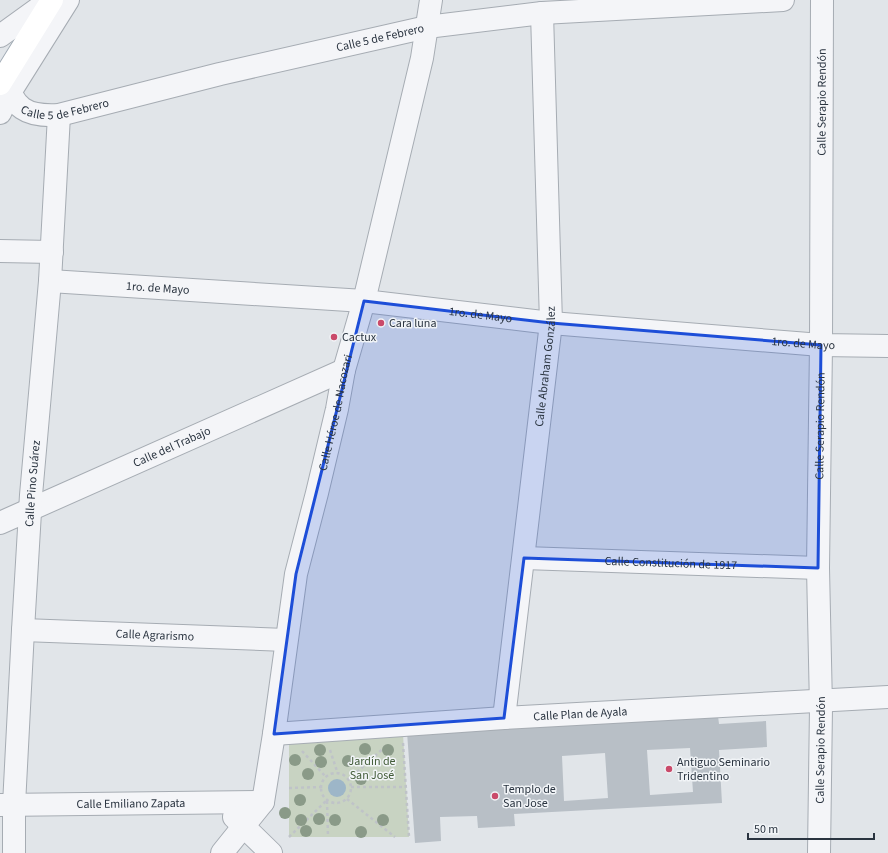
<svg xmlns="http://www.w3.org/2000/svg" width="888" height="853" viewBox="0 0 888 853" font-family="'Source Sans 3',sans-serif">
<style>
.green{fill:#c8d3c2}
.water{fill:#9db6c8}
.building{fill:#b8bfc6;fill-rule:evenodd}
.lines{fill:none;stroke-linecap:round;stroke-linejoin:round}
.minor-casing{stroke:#a6acb3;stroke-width:24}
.major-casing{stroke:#a1abb5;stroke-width:24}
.path{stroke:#bfc3c8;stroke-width:2.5;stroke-dasharray:3 3;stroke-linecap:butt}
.minor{stroke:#f4f5f8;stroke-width:22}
.major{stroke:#fff;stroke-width:22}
.tree{fill:#8a9a88}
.marked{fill:#1d4ed8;fill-opacity:0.2;stroke:#1d4ed8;stroke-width:3;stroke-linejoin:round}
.poi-dot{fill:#ca4a6a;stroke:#f1f4f7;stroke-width:1.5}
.labels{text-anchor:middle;stroke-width:3;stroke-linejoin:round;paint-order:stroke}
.street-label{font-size:12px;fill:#2a3440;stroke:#f1f4f7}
.poi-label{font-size:12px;fill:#2a3440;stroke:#f1f4f7;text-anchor:start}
.park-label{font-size:12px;fill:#425c38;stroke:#f1f4f7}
</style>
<rect width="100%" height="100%" fill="#e1e5e9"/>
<path class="green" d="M403 734 409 837H289V739Z"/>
<path class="water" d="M328 788a9 9 0 1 1 18 0a9 9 0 1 1-18 0Z"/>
<path class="building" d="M718 716 719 724 766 721 767 747 719 750 722 803 514 814 515 826 478 828 477 816 440 817 441 841 415 843 407 732ZM690 748 693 792 650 795 647 750ZM605 753 608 798 564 801 562 756Z"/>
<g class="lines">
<defs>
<g id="minor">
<path d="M0 36 50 0"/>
<path id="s1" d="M4 77C14 108 25 117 59 115L220 74 427 27 542 13 783 0"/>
<path d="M0 113 9 94 68 0"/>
<path d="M0 251 52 252"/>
<path id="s2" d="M50 281 364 301 551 323 821 345 888 346"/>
<path id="s3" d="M0 523 344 370"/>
<path id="s4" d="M524 558 818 568"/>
<path id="s5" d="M23 630 286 640"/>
<path id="s6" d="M504 718 551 323 542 13"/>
<path id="s7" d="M274 734 504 718 888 697"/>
<path id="s8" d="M0 805 263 802"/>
<path d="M234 817 271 853"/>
<path id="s9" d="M14 853V805L23 630 31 495 50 281 59 115"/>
<path id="s10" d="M222 853 263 802 274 734 296 574 317 493 337 409 344 370 364 301 422 58 431 0"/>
<path id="s11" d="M819 853 821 707 818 568 821 345 822 0"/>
</g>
<path id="major" d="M0 84 52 0"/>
</defs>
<use href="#minor" class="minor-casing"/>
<use href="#major" class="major-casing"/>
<path class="path" d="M403 743 409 837
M330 750 338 774
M302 751 326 777
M321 788a15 15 0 1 1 30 0a15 15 0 1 1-30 0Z
M348 780 386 746
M351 787H406
M289 788 321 787
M347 799 395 837
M327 801 328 837
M289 837 327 800"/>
<use href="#minor" class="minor"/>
<use href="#major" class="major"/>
</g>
<g class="tree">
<circle cx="365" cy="749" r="6"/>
<circle cx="320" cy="750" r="6"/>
<circle cx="388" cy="750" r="6"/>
<circle cx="295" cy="760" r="6"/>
<circle cx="348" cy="761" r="6"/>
<circle cx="321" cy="762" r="6"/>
<circle cx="308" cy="774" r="6"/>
<circle cx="361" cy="779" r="6"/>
<circle cx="300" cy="800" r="6"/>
<circle cx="285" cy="813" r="6"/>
<circle cx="319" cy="819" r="6"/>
<circle cx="301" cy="820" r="6"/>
<circle cx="335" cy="820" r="6"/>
<circle cx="383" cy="820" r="6"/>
<circle cx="306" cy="831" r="6"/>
<circle cx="361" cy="832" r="6"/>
</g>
<path class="marked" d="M364 301 551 323 821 345 818 568 524 558 504 718 274 734 296 574Z"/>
<g class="poi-dot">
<circle cx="381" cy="323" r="4"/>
<circle cx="334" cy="337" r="4"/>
<circle cx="669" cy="769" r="4"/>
<circle cx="495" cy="796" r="4"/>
</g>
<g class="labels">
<g class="street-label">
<text dy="4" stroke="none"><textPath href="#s1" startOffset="405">Calle 5 de Febrero</textPath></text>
<text dy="4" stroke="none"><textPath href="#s1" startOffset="81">Calle 5 de Febrero</textPath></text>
<text dy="4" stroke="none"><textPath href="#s11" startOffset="751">Calle Serapio Rendón</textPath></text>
<text dy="4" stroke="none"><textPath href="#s2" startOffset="108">1ro. de Mayo</textPath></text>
<text dy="4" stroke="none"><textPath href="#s2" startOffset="432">1ro. de Mayo</textPath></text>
<text dy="4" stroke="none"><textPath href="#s2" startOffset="756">1ro. de Mayo</textPath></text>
<text dy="4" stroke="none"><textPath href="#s6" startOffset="354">Calle Abraham González</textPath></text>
<text dy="4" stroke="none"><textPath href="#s10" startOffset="462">Calle Héroe de Nacozari</textPath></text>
<text dy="4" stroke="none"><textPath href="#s11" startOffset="427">Calle Serapio Rendón</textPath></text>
<text dy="4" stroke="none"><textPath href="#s3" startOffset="188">Calle del Trabajo</textPath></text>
<text dy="4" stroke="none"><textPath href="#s9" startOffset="370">Calle Pino Suárez</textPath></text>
<text dy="4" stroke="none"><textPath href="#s4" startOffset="147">Calle Constitución de 1917</textPath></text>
<text dy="4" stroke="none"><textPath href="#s5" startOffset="132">Calle Agrarismo</textPath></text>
<text dy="4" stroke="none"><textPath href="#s7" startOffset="307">Calle Plan de Ayala</textPath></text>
<text dy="4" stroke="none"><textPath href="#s11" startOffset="103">Calle Serapio Rendón</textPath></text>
<text dy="4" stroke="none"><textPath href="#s8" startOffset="131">Calle Emiliano Zapata</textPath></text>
</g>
<g class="poi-label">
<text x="389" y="327">Cara luna</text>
<text x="342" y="341">Cactux</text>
<text x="677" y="766">Antiguo Seminario<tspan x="677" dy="14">Tridentino</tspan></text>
<text x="503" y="793">Templo de<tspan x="503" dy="14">San Jose</tspan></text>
</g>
<g class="park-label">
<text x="372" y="765">Jardín de<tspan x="372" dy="14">San José</tspan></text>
</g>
</g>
<path d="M748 833v6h126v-6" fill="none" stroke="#2a3440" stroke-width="2"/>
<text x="754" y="833" font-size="12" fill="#2a3440" stroke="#f1f4f7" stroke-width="3" paint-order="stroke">50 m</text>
</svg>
